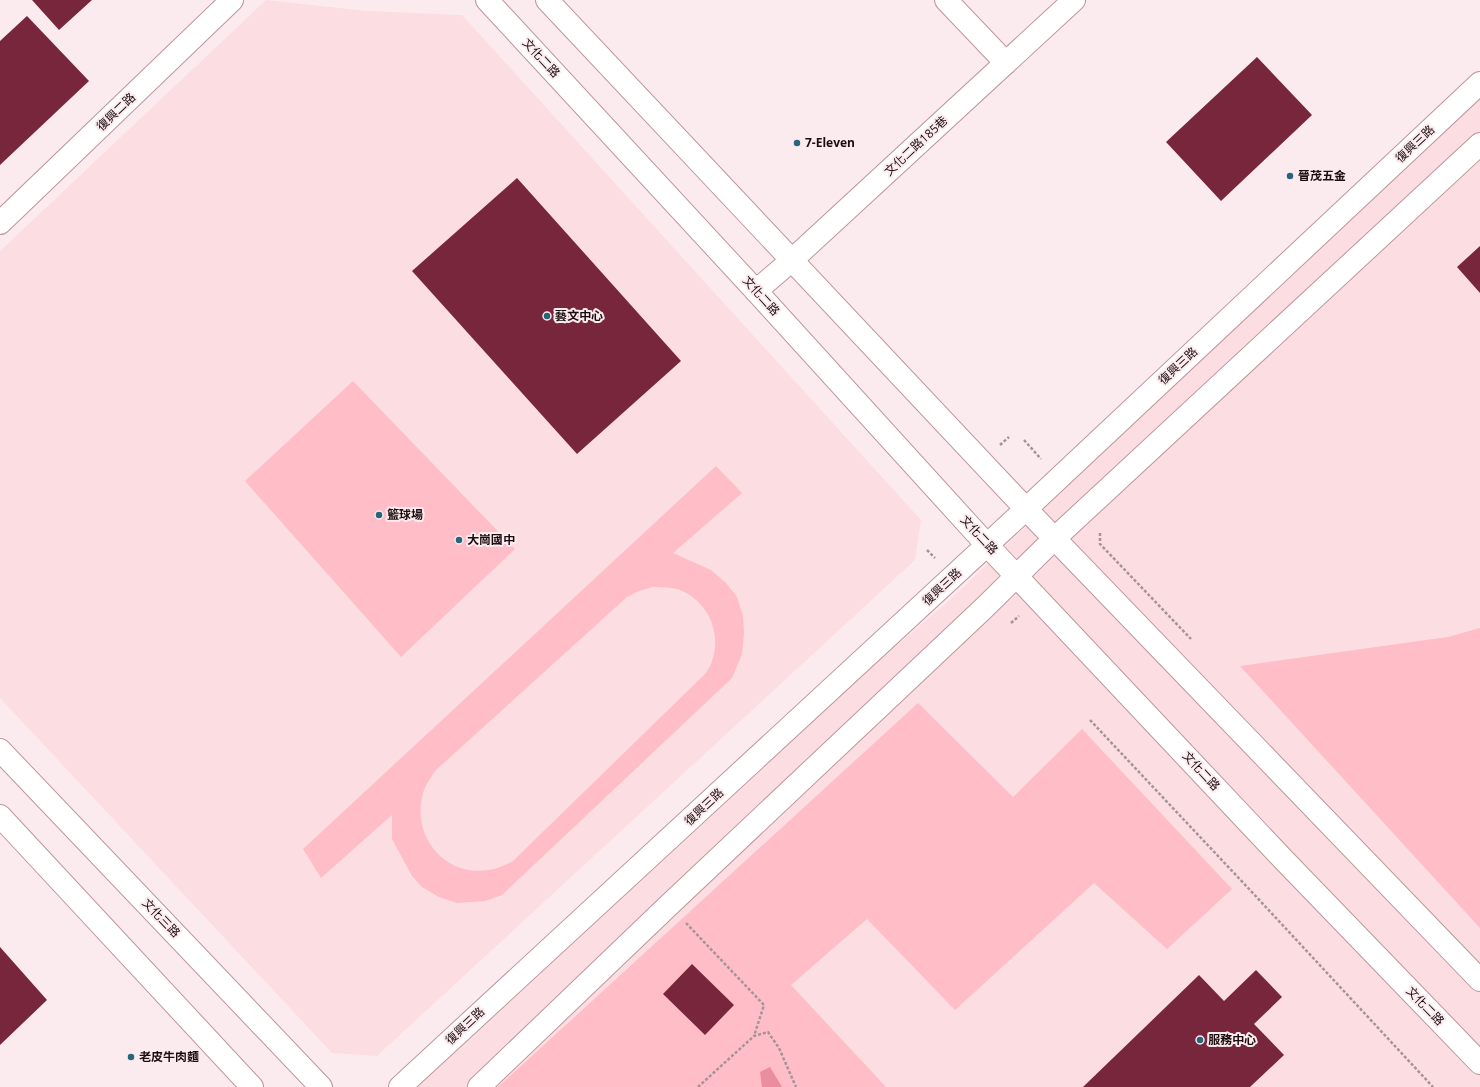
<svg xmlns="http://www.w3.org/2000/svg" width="1480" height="1087" viewBox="0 0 1480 1087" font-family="'Open Sans','Noto Sans TC',sans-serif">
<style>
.built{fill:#fcdde2}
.green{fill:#febdc7;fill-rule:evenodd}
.water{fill:#ea8d9f}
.building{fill:#77263b}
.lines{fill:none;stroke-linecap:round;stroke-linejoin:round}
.street-casing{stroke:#bd969c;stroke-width:24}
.secondary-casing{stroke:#bd969c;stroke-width:24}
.path{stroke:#a49497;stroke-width:2.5;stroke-dasharray:3 2;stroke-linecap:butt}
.street{stroke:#fff;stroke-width:22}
.secondary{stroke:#fff;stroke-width:22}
.poi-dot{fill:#27657b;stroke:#fcebee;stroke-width:1.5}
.labels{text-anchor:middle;stroke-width:4;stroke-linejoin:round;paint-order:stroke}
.street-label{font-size:12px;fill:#1a0c0f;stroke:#fcebee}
.poi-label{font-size:12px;font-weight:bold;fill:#1a0c0f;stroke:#fcebee;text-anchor:start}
</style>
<rect width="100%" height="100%" fill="#fcebee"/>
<path class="built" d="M266 0 366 11 462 15 921 520 915 560 377 1056 332 1053 0 698V251Z
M1480 85V1087H408L636 869 952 598Z"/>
<path class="green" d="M353 381 515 549 401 657 245 481Z
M716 466 742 493 673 553 711 570 726 583 737 597 743 616 744 634 742 654 732 678 502 895 485 901 457 903 439 897 422 887 412 876 392 839V815L321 878 303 849ZM652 587C662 587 671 587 680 590 708 601 722 633 712 661 711 665 708 670 705 674L513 861C505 865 497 869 488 870 445 877 413 837 422 797 424 787 430 778 436 770L627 597 639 591Z
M1480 628V928L1240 666 1448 637Z
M918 703 1013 797 1082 729 1232 889 1167 949 1094 883 955 1010 867 919 791 985 886 1087H498Z"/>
<path class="water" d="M770 1067 782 1087H762L760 1072Z"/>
<path class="building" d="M32 0H92L59 30Z
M27 16 89 81 0 165V41Z
M1257 57 1312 115 1221 201 1166 142Z
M517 178 681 361 577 454 412 271Z
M1480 246V293L1457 267Z
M0 947 47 1000 0 1045Z
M692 964 734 1005 705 1035 663 994Z
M1256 970 1282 997 1254 1024 1284 1055 1250 1087H1083L1199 975 1224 1001Z"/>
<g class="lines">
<defs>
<path id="street" d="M946 0 1006 63
M0 223 232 0
M756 291 792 260 1074 0"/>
<path id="secondary" d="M487 0 756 291 987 545 1282 858 1480 1063
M547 0 1026 509 1480 980
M0 750 321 1087
M0 816 252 1087
M400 1087 1026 509 1480 83
M479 1087 669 905 984 608 1054 539 1480 144"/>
</defs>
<use href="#street" class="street-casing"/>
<use href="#secondary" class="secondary-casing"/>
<path class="path" d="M1024 440 1041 459
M1000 445 1009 437
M1100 533V544L1191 639
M927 550 935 558
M1011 623 1019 616
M1090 720 1250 890 1433 1087
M686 923 764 1005 754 1036
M698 1087 754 1036 768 1032 779 1048 796 1087"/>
<use href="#street" class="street"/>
<use href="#secondary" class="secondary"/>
</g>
<g class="poi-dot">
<circle cx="797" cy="143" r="4"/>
<circle cx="1290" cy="176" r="4"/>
<circle cx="547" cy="316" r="4"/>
<circle cx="379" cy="515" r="4"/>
<circle cx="459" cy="540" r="4"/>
<circle cx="1200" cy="1040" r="4"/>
<circle cx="131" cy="1057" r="4"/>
</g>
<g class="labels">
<g class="street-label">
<text transform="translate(541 58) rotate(47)" y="4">文化二路</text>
<text transform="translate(116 112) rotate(-44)" y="4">復興二路</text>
<text transform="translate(1415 144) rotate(-43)" y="4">復興三路</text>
<text transform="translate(916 146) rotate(-43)" y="4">文化二路185巷</text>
<text transform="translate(761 296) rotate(48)" y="4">文化二路</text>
<text transform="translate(1178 366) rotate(-43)" y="4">復興三路</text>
<text transform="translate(979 535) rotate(47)" y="4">文化二路</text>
<text transform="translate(942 587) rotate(-43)" y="4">復興三路</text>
<text transform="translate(1201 771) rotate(47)" y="4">文化二路</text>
<text transform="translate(704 807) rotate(-43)" y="4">復興三路</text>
<text transform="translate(161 918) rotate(46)" y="4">文化三路</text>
<text transform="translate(1425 1006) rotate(46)" y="4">文化二路</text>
<text transform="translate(465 1026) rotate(-43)" y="4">復興三路</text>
</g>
<g class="poi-label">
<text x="805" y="147">7-Eleven</text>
<text x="1298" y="180">晉茂五金</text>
<text x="555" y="320">藝文中心</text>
<text x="387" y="519">籃球場</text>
<text x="467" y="544">大崗國中</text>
<text x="1208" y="1044">服務中心</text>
<text x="139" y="1061">老皮牛肉麵</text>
</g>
</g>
</svg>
